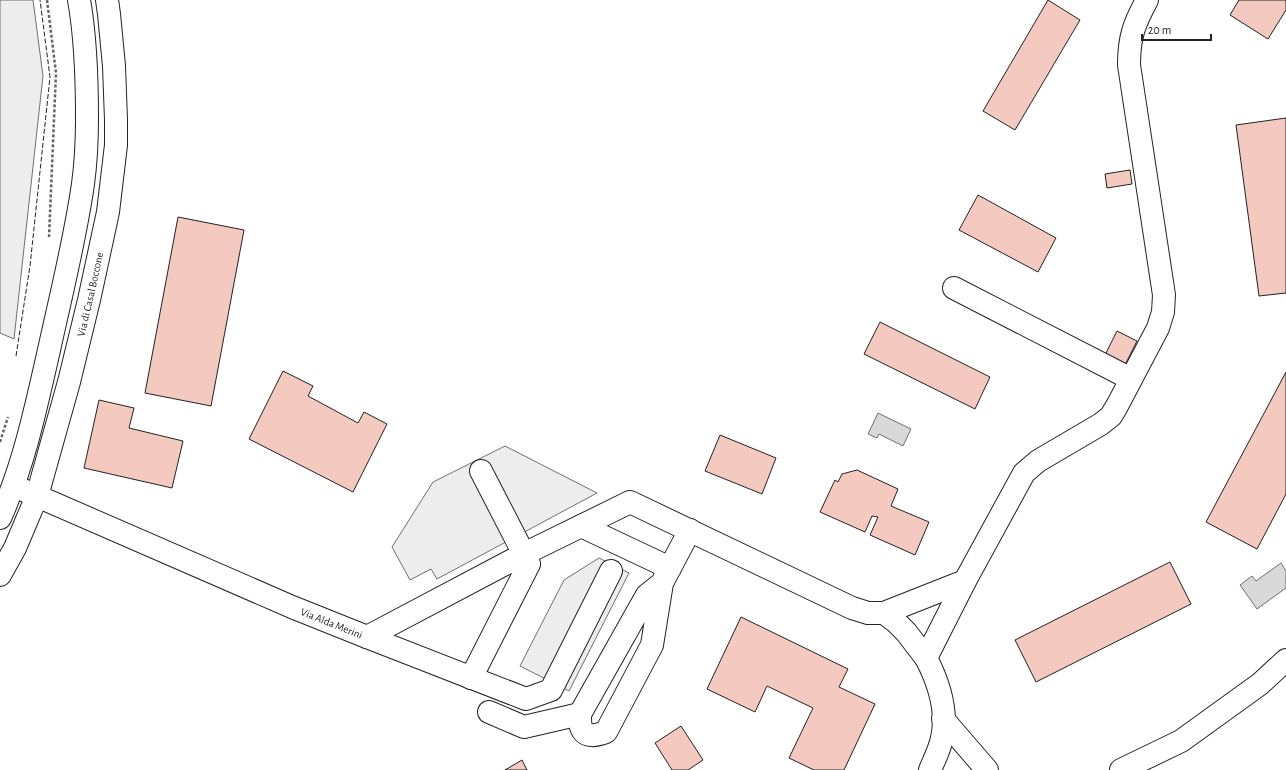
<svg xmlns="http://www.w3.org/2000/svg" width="1286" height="770" viewBox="0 0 1286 770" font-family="'Alegreya Sans',sans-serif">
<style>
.parking{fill:#ededed;stroke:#6f6f6f}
.water{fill:#d9d9d9;stroke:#6f6f6f}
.building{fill:#f3c9c0;stroke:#222}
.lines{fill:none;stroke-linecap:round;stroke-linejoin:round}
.minor-casing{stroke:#222;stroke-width:24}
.path{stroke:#646464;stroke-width:2.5;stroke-dasharray:3 2;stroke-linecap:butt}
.minor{stroke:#fff;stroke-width:22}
.fence{stroke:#222;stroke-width:1;stroke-dasharray:5 2;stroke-linecap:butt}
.labels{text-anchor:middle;stroke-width:3;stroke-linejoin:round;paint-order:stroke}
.street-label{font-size:11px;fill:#222;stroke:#fff}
</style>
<rect width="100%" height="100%" fill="#fff"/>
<path class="parking" d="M0 0H33L43 76 14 339 0 333Z
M505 446 597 493 437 579 431 569 410 580 392 547 433 482Z
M599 558 629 573 569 691 520 666 564 580Z"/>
<path class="water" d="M878 413 911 429 903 446 879 434 877 438 868 434Z
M1281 563 1286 571V588L1257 609 1240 585 1252 576 1256 581Z"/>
<path class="building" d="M1048 0 1080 20 1015 130 983 111Z
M1239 0H1286V10L1268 39 1230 15Z
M1286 118V293L1259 296 1236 125Z
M1130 170 1132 184 1107 188 1105 174Z
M978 195 1056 238 1038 272 959 230Z
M178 217 244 230 211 406 145 393Z
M880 322 990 377 975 409 864 354Z
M1117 331 1137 341 1125 365 1105 355Z
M283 371 313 386 308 396 358 423 364 412 387 424 353 492 249 439Z
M1286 372V494L1257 549 1206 522Z
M99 400 134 408 129 428 183 441 172 488 84 468Z
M720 435 776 458 762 494 705 471Z
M857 470 898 489 891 506 929 522 915 555 870 535 878 517 872 516 865 532 820 512 835 480 838 482 842 474Z
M1170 562 1191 604 1036 682 1015 640Z
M741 617 848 669 839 687 875 704 844 770H814L789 758 813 708 767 686 755 712 707 689Z
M681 726 703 760 688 770H672L655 743Z
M522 760 527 770H505Z"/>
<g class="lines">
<defs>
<g id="minor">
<path d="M954 288 1131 379"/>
<path id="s1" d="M14 486 292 607 367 637 524 554 630 502 852 608 868 613H884L896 622 906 632 926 658"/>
<path d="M0 518C24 465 36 407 49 350 61 295 75 240 83 184 86 162 87 140 87 118 87 78 86 39 79 0"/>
<path d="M581 526 670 568"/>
<path id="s2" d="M0 575 15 548 37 496 69 382 89 300 108 212 116 145V120L114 66 109 14 107 0"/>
<path d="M662 583 647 595 580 714C580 718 580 724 581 727 585 739 598 735 606 732L652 645 662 583 690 530"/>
<path d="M884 613 965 581"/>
<path d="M367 637 526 699 551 690 611 571"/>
<path d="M471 678 529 564 481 471"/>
<path d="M489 712 524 727 580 714"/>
<path d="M943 719 987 770"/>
<path d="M930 770C934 760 940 749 942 738 948 711 938 681 926 658L965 581 1024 473 1038 461 1101 424 1111 416 1117 406 1158 328 1163 312 1164 295 1129 65C1129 37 1134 24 1147 0"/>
<path d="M1121 770 1181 741 1260 684 1286 660"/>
</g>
</defs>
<use href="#minor" class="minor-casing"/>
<path class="path" d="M47 0 56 73 49 237
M0 442 8 417"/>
<use href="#minor" class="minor"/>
<path class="fence" d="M16 356 30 266 50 77 40 0"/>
</g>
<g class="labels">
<g class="street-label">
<text dy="4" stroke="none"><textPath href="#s2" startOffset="296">Via di Casal Boccone</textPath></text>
<text dy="4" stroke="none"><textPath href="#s1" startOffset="346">Via Alda Merini</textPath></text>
</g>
</g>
<path d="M1142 34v6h69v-6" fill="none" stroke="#222222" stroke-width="2"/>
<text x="1148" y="34" font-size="12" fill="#222222" stroke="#ffffff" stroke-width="3" paint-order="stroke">20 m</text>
</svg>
